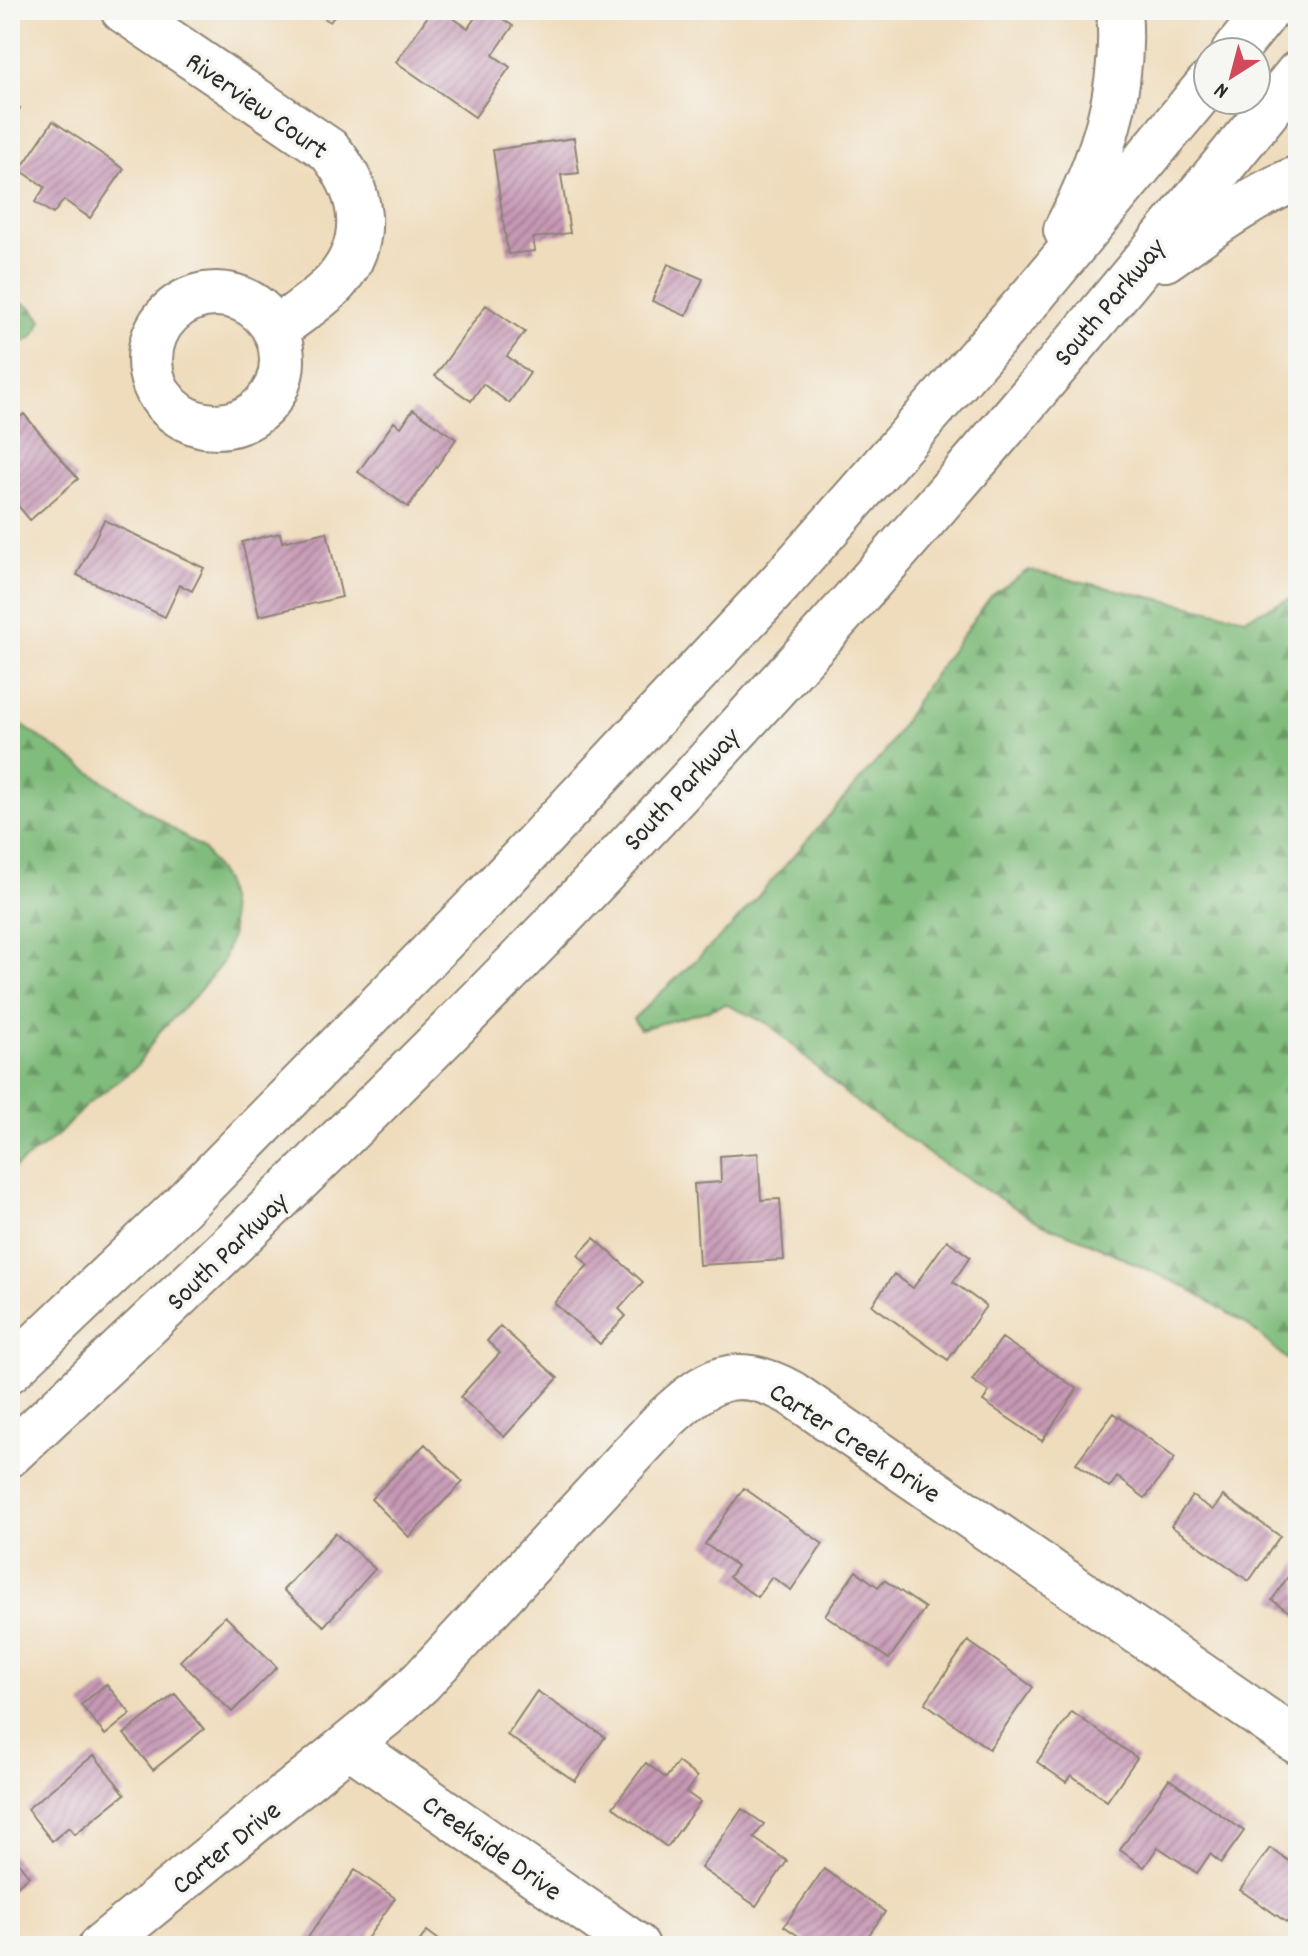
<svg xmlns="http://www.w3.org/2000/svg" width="1308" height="1956" viewBox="0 0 1308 1956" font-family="Dekko,sans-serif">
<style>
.forest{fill:url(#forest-firs);stroke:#567453;stroke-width:2}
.building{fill:url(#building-hatch)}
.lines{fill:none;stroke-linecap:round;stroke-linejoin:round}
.minor-casing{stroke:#8d8474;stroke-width:48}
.major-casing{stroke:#8d8474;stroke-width:48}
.minor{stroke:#fff;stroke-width:44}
.major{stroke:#fff;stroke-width:44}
.labels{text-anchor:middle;stroke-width:7;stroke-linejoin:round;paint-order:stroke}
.street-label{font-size:28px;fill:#2b2b2b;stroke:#f6f6f2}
</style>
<defs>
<pattern id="forest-firs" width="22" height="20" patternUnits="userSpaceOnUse" patternTransform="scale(2)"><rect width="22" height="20" fill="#80bc7b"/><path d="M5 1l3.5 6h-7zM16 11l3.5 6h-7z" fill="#699965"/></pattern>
<pattern id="building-hatch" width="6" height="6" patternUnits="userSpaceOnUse" patternTransform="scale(2)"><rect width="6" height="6" fill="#c698b5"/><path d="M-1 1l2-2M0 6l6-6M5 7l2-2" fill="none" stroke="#a17c93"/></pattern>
</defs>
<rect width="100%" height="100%" fill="#f6f6f2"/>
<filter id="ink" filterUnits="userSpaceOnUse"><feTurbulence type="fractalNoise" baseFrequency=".0125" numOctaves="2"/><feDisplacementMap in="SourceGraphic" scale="16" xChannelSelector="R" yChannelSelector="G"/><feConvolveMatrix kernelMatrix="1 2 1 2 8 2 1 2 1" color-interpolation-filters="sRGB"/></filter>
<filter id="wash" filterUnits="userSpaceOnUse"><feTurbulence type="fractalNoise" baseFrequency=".006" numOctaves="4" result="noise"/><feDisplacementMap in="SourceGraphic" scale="32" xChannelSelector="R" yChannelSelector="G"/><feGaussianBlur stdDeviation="1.8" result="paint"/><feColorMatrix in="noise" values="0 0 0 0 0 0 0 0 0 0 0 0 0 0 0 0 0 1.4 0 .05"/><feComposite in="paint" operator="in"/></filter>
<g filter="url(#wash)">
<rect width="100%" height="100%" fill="#efdcbc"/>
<path class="forest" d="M10 297 31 307 42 320 34 336 10 350Z
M1028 570 1245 618 1298 595V1369L1249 1326 1187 1288 1091 1243 1040 1223 940 1162 848 1096 769 1024 725 1004 703 1012 640 1029 633 1019 732 926 884 753 925 687 991 596Z
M10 717 204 850 224 881 229 905 232 933 222 963 194 997 159 1032 137 1066 85 1106 59 1134 10 1171Z"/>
<g id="blocks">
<path class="building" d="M312 10H339L330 22Z
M432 10H441L468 28 480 10H489L513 26 493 55 510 67 475 117 396 62Z
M10 101 20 108 10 123Z
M53 121 124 169 90 218 64 200 53 214 35 202 45 187 20 170Z
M574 138 579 173 561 175 570 233 533 238 535 251 508 254 493 150Z
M668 264 703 279 686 316 652 301Z
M486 305 525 332 507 356 530 373 509 403 483 384 471 401 435 376Z
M413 409 456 439 408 507 358 472 394 422 401 427Z
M24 414 78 479 30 520 10 496V425Z
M104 520 204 568 192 591 180 585 165 617 77 575Z
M327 532 342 597 259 616 242 542 280 533 282 542Z
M758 1153 761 1200 780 1199 784 1260 699 1265 694 1184 721 1182 720 1156Z
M594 1238 643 1282 619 1309 626 1316 600 1344 554 1303 588 1265 578 1255Z
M947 1240 970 1257 953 1282 986 1306 948 1360 872 1305 894 1274 913 1288Z
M500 1326 558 1378 504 1437 460 1397 500 1353 487 1341Z
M1002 1338 1077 1389 1042 1441 983 1401 989 1392 972 1380Z
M1114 1413 1175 1458 1145 1498 1117 1477 1109 1488 1076 1463Z
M425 1444 463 1482 409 1537 371 1499Z
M744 1488 823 1544 791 1590 772 1577 757 1597 729 1577 737 1566 705 1544Z
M1192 1496 1213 1510 1223 1496 1280 1536 1249 1581 1171 1526Z
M335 1533 375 1569 324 1626 283 1590Z
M1298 1562V1618L1272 1600Z
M856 1571 878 1587 884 1580 925 1608 889 1659 825 1615Z
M225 1616 277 1667 232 1712 180 1661Z
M968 1641 1033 1687 989 1749 925 1703Z
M106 1684 131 1714 105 1735 81 1705Z
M537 1691 605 1737 575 1781 507 1735Z
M175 1694 204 1729 153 1770 124 1734Z
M1072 1712 1137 1758 1107 1801 1071 1775 1066 1782 1037 1762Z
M94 1755 125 1794 75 1834 69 1827 52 1841 27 1809Z
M678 1762 697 1777 686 1792 700 1802 667 1847 613 1807 646 1763 666 1778Z
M1169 1779 1244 1831 1221 1863 1210 1854 1197 1873 1158 1847 1144 1867 1120 1850Z
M742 1809 764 1824 754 1838 787 1861 756 1906 701 1868Z
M1270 1848 1298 1867 1294 1873 1298 1876V1930L1240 1890Z
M10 1852 29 1876 10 1892Z
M824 1869 885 1912 861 1946H813L784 1926Z
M355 1870 395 1898 362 1946H302Z
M427 1931 447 1946H416Z"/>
</g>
</g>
<g filter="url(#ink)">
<use href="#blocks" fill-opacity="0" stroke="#8d8474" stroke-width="2"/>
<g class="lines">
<defs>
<path id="minor" d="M123 10 329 150C361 188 373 236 338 279 324 297 294 315 276 330
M150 360a66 66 0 1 1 132 0a66 66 0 1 1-132 0Z
M349 1745 637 1946
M101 1946 384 1716 421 1682 664 1420C708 1379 734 1362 791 1393L1298 1742"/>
<path id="major" d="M1234 52 1268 10
M1066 230C1102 160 1126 89 1119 10
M1165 259C1208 229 1249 198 1298 178
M10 1370 181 1207 485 898 780 583 1034 294 1208 84
M10 1454C182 1294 351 1132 515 965 790 683 1051 380 1298 73"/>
</defs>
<use href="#minor" class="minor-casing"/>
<use href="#major" class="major-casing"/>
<use href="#minor" class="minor"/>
<use href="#major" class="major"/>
</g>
</g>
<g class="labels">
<g class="street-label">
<text transform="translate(258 104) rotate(35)" y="10">Riverview Court</text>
<text transform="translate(1108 301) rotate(-50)" y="10">South Parkway</text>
<text transform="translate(680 788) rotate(-47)" y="10">South Parkway</text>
<text transform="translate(226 1250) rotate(-44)" y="10">South Parkway</text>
<text transform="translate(856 1441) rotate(33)" y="10">Carter Creek Drive</text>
<text transform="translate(225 1846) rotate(-39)" y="10">Carter Drive</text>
<text transform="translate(493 1846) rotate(35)" y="10">Creekside Drive</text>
</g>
</g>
<rect width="1308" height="1956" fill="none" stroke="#f6f6f2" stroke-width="40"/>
<g transform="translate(1232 76) rotate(216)"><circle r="38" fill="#f6f6f2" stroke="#a5a5a2" stroke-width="2"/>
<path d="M0-6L14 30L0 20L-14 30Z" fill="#d1495b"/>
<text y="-12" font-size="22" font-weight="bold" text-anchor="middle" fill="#2b2b2b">N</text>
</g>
</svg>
